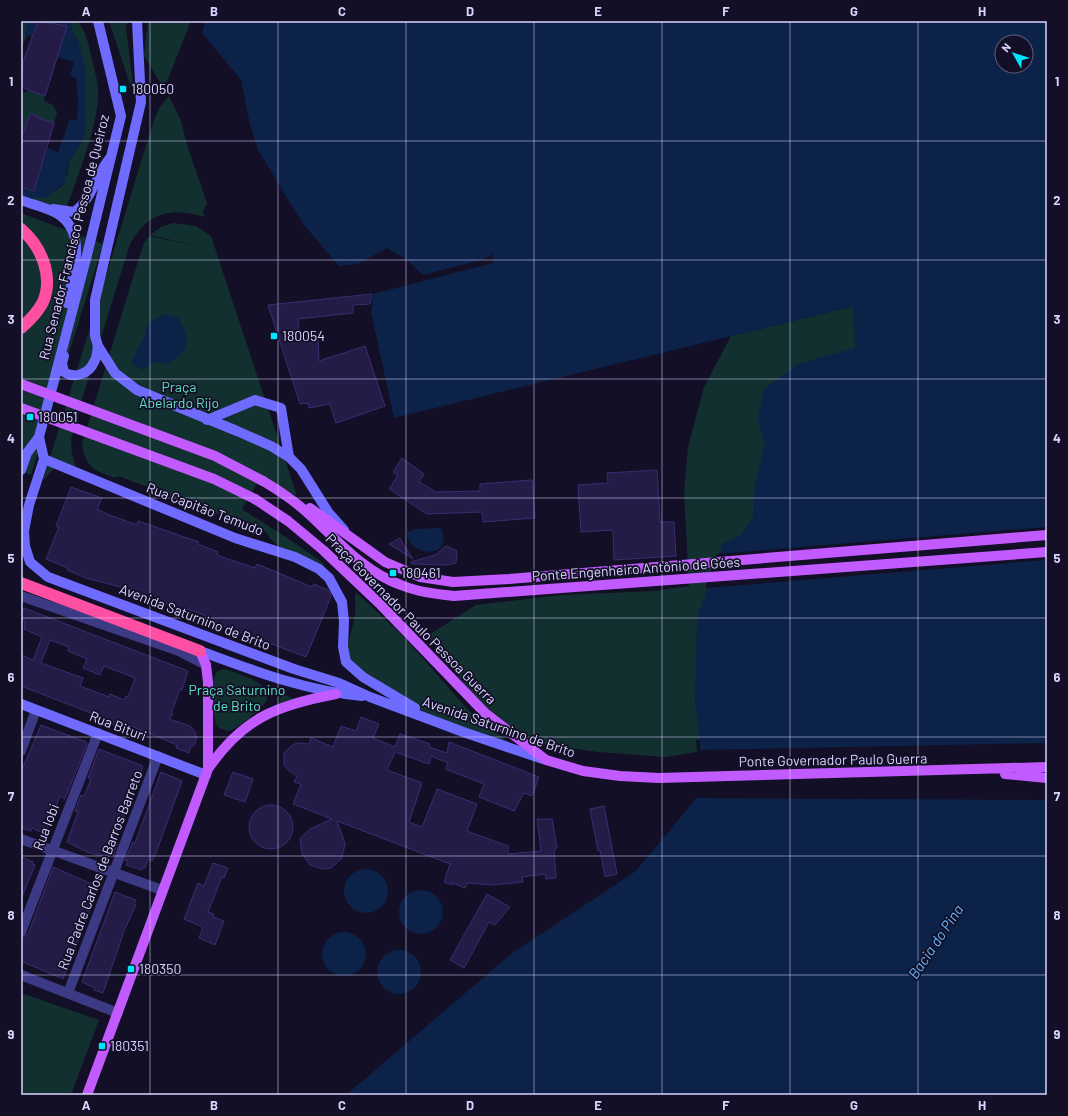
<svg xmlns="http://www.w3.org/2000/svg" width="1068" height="1116" viewBox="0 0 1068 1116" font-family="Barlow,sans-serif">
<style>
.green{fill:#12302f}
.water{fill:#0c2248;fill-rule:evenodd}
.pier{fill:#130f26}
.building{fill:#241b47;stroke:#3b2d73;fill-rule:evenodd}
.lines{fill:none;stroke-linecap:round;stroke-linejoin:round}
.street{stroke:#3d3a85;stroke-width:10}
.secondary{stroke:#6f6bff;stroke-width:10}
.primary{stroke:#c25bff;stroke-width:10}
.highway{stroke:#ff4fa3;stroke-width:12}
.primary-bridge{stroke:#c25bff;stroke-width:10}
.grid{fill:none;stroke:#d9d4ff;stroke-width:1;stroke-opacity:0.55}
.poi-dot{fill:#00e5ff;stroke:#130f26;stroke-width:1.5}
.labels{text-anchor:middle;stroke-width:3.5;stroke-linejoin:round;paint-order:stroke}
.poi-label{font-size:14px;fill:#d9d4ff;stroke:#130f26;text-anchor:start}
.street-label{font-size:14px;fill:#d9d4ff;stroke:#130f26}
.park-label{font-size:14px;fill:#5fe0c0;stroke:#130f26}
.water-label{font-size:15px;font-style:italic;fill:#62b6ff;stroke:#130f26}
.neatline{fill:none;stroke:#d9d4ff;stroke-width:1.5}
.grid-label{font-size:13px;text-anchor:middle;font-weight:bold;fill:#d9d4ff}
</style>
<rect width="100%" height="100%" fill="#130f26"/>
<path class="green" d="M24 21H29L25 34 27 35 21 50V29Z
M69 21H77C86 30 88 43 91 55 93 66 98 79 98 91 99 127 75 182 63 218L21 198H45L62 186 68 173 69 162 83 139 86 125 78 41 73 34Z
M109 21H128L126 28 133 84H130Z
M148 21H191L164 89 144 56Z
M28 89 45 96 44 101 53 105 57 113 54 123 38 118V116L30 114 22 135 21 91 27 93Z
M169 96 181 121 188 148 207 203 203 211 205 217C172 207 148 211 130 244L81 402 71 440 72 455 76 466 54 469 43 480 154 120 160 107Z
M21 213 103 244 31 475 21 471Z
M173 223 196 226 211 236 297 496 261 477 242 509 289 539 323 563V567C305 559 276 551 266 532L118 476 115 478C94 470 86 469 82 444L143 245 149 236 197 246 150 235 161 227Z
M854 306 855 348 702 791 700 740H696L697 752 665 757 598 752 546 745 519 732 492 714 473 695 427 636 476 605 561 595 654 591 689 586 684 492 688 447 704 387 731 336Z
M357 593 405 638 469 711 509 743C488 739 358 687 351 672 342 655 351 636 354 619 356 611 355 602 355 594Z
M225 669C247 677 289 688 254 714 246 720 237 729 228 731L219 728C211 720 209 678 218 671Z
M282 694 293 698 278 706Z
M21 993 99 1020 71 1095H21Z"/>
<path class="water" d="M29 21H38L31 37 25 34Z
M51 21H69L73 34 80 45 86 76V125L83 139 69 162 65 183 45 198H21V187L34 192 47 148 58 152 70 119 77 121 78 101 76 78 70 76 74 62 57 57 67 26 50 22Z
M205 21H1047V1095H346L511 954 636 871 702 791 700 740 695 703 697 619 722 544 741 535 753 516 754 491 765 443 758 422 763 390 798 364 855 348 854 306 394 418 371 312 373 294 493 263V254L485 259 423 275 407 260 387 248 358 264 339 266 303 224 258 150 250 125 241 80 202 33ZM1002 42H1026V66H1002Z
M166 314 177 317C191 338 191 352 166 364 155 361 151 361 143 370L133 365 132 360 143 339 146 328 153 320Z
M441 528C455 561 407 557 407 532L415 529Z
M344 891a22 22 0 1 1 44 0a22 22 0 1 1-44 0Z
M399 912a22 22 0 1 1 44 0a22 22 0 1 1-44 0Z
M322 954a22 22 0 1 1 44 0a22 22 0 1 1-44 0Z
M377 972a22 22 0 1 1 44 0a22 22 0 1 1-44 0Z"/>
<path class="pier" d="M1047 527V560L705 588 717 554Z
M1047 743V800L693 798 700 790 698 750Z"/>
<path class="building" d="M38 21 67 26 45 96 21 87 23 62Z
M30 114 38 116V118L54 123 34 191 21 187V139Z
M372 294 370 304 353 305V313L298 319 300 341 318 340 319 361 365 346 385 406 336 423 330 404 309 408 308 403 300 404 268 305Z
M402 458 424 474 419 482 436 492 480 491V484L532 480 535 518 483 522 482 512 427 514 389 489 398 475 393 472Z
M657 470 660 522H674L676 556 614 560 613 530 581 532 578 485 608 483 607 473Z
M71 487 102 498 97 509 107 514 137 525 138 521 199 542 198 544 218 552 217 555 228 559 255 568 257 564 312 587 314 584 328 590 331 595 330 599 306 657 221 625 218 632 209 628 212 621 205 619 206 616 188 609 187 612 132 590 86 578 67 570 68 568 46 559 59 527 56 526Z
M400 538 402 542 413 559 389 544Z
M446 546 457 551 456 563 447 565 411 564V562L435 555Z
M24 608 188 671 182 690 180 689 171 714H173L169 719 190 726 196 733 195 737H197L194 746 191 745 189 753 176 748 177 745 141 730 116 720 115 725 105 722 90 716 91 713 21 686V655L33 660 42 637 24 629 25 622 21 620V617ZM50 640 69 647 68 651 87 659 83 668 100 675 104 666 135 678 128 697 126 696 124 700 110 694 109 697 80 686 83 678 41 663Z
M361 717 379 724 373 738 395 747 400 734 430 744 429 747 447 753 449 742 539 777 532 796 524 793 514 811 479 797 484 784 445 769 448 763 431 756 429 764 395 752 387 770 422 783 409 822 422 827 437 789 477 804 467 831 508 846V854L541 851 537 819H552L557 848 554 850 556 878 546 879 545 874 522 877 523 882 492 885 467 883 465 888 453 883 452 885 444 882 450 864 337 821 345 844 342 858 331 868 323 869 310 865 302 854 300 839 310 829 332 819 293 804 301 784 294 782 297 776 288 770 284 765V753L292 745 298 743 309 744 311 738 333 747 341 726 356 731Z
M41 725 86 742 87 744 65 799 60 796 45 834 32 828 31 831 21 828V772Z
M99 749 143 766 115 840 118 842 113 856 109 855 108 858 87 852 67 842 78 812 75 811 81 795 84 796 91 779 88 778Z
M161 772 182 781 156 853 152 861 148 859 145 868 143 867 142 870 126 865 128 861 125 860 133 842 135 843Z
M233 772 253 779 245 802 224 795Z
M249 827a22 22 0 1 1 44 0a22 22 0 1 1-44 0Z
M604 806 617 874 605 877 600 850 598 851 590 809Z
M21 857 33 862 32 864 35 865 21 899Z
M213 863 228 868 224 878 222 877 208 912 214 914 213 917 224 921 215 945 199 938 203 927 184 919 198 883 204 886Z
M53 867 99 887 63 979 21 961V938L28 934Z
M115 892 136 900 134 904 136 905 124 931 103 993 94 990 95 988 82 982Z
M487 894 510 907 495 925 489 922 464 968 450 960Z"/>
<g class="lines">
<path class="street" d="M21 596 179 651 206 665
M21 751 36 710
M21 839 162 890
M21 932 98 733
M21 975 118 1013
M68 993 158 756"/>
<path class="secondary" d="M137 21 141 102 95 300V336L98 346 115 373 137 390 237 431 271 446 289 457 301 469 328 512 344 530
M21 200C33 205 51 208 61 216 87 236 73 276 67 303
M53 209 74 212C92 200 96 174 110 158
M64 356 62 363 64 372C74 379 89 374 94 362 97 358 97 351 98 346
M207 420 255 400 281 408 289 457
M39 437 44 459 29 505 24 531 25 546 30 562 48 577 294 669 339 683 370 697 466 733 543 759
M44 459 235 538 295 557 319 569 329 578 342 602 344 621 343 647 346 662 363 677 415 708
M21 470 27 453 39 437 87 255 121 116 98 21
M200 651C252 670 305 691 362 696
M21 704 206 775"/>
<path class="primary" d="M263 481C280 491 296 502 310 515 338 541 364 572 401 585 418 592 436 594 454 596L1047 552
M255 499 288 521 323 550 379 603 485 713 546 760 583 771 620 776 659 778 1047 767
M310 508 385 562 420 577 453 582 509 579 1047 535
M200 651 206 665 208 682V769
M1005 774 1047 778
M87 1095 208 769C243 718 277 705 336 694"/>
<path class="highway" d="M21 229C41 246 54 276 43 302 38 312 29 321 21 328
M21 583 200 651"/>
<path class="primary-bridge" d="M21 384 215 456 263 481
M21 408 214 479 255 499"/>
</g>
<path class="grid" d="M150 21V1095M278 21V1095M406 21V1095M534 21V1095M662 21V1095M790 21V1095M918 21V1095M21 141H1047M21 260H1047M21 379H1047M21 498H1047M21 618H1047M21 737H1047M21 856H1047M21 975H1047"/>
<g class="poi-dot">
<rect x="119" y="85" width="8" height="8" rx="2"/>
<rect x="270" y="332" width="8" height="8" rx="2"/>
<rect x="26" y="413" width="8" height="8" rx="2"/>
<rect x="389" y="569" width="8" height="8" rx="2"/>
<rect x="127" y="965" width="8" height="8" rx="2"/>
<rect x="98" y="1042" width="8" height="8" rx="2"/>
</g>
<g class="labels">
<g class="poi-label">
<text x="131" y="94">180050</text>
<text x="282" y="341">180054</text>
<text x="38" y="422">180051</text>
<text x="401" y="578">180461</text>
<text x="139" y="974">180350</text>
<text x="110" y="1051">180351</text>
</g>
<g class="street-label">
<text transform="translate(74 237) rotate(-76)" y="5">Rua Senador Francisco Pessoa de Queiroz</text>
<text transform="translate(205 509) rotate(21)" y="5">Rua Capitão Temudo</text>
<text transform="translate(636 569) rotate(-4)" y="5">Ponte Engenheiro Antônio de Góes</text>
<text transform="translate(195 617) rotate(21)" y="5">Avenida Saturnino de Brito</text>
<text transform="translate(411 619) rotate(45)" y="5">Praça Governador Paulo Pessoa Guerra</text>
<text transform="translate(118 726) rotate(21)" y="5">Rua Bituri</text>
<text transform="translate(499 727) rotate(19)" y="5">Avenida Saturnino de Brito</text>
<text transform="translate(833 760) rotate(-1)" y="5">Ponte Governador Paulo Guerra</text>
<text transform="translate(46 827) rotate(-69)" y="5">Rua Iobi</text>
<text transform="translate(100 870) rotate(-69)" y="5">Rua Padre Carlos de Barros Barreto</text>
</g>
<g class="park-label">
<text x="179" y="392">Praça<tspan x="179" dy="16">Abelardo Rijo</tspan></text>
<text x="237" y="695">Praça Saturnino<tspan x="237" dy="16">de Brito</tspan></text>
</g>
<g class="water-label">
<text transform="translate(936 942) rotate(-56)" y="5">Bacia do Pina</text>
</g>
</g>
<rect width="1068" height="1116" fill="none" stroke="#130f26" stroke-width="44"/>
<g transform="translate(1014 54) rotate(309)"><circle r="19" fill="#130f26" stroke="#625e7d"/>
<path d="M0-3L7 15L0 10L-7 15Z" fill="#00e5ff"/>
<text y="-6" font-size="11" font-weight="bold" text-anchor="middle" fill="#d9d4ff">N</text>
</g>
<rect x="22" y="22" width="1024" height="1072" class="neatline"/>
<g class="grid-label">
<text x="86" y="16">A</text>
<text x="214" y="16">B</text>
<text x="342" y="16">C</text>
<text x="470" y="16">D</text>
<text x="598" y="16">E</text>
<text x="726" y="16">F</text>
<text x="854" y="16">G</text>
<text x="982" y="16">H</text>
<text x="11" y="86">1</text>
<text x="1057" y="86">1</text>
<text x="11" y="205">2</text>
<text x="1057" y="205">2</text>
<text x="11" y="324">3</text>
<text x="1057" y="324">3</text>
<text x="11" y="443">4</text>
<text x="1057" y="443">4</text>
<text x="11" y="563">5</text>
<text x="1057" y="563">5</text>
<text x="11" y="682">6</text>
<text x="1057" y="682">6</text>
<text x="11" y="801">7</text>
<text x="1057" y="801">7</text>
<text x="11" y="920">8</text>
<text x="1057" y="920">8</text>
<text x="11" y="1039">9</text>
<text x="1057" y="1039">9</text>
<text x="86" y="1110">A</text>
<text x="214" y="1110">B</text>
<text x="342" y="1110">C</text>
<text x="470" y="1110">D</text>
<text x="598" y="1110">E</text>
<text x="726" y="1110">F</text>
<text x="854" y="1110">G</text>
<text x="982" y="1110">H</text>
</g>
</svg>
